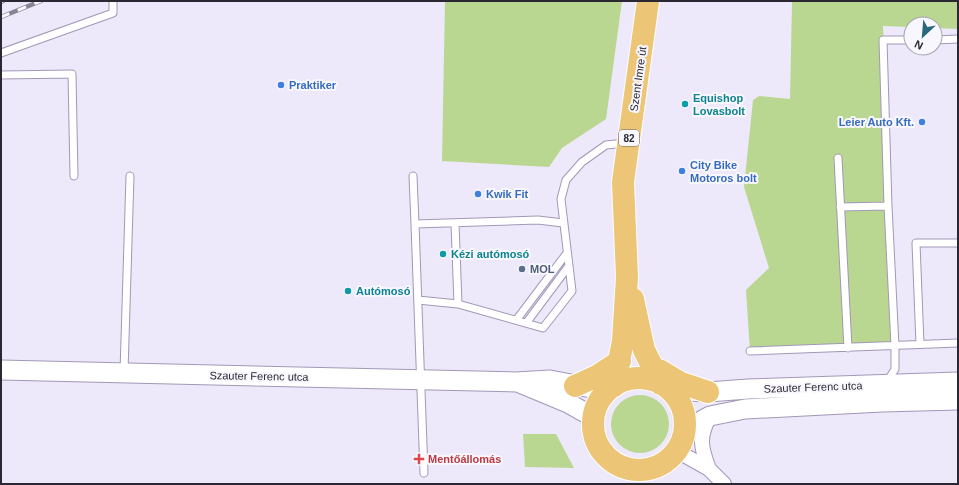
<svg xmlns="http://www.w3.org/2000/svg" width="959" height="485" viewBox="0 0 959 485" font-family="Helvetica,sans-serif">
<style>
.green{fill:#b9d790}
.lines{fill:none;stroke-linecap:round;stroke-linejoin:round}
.lane-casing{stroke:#a298b6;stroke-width:9}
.street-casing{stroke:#a298b6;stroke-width:16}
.secondary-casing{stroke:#a298b6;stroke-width:21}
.primary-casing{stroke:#fff;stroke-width:24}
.lane{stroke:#fff;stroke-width:7}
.street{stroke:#fff;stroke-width:14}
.secondary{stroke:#fff;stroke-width:19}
.primary{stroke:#ecc577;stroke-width:22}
.rail-casing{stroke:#898493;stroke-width:4.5}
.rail{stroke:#f9f7fe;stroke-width:3;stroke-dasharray:9;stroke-linecap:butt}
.shop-dot{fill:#3f7fe0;stroke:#f9f7fe;stroke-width:1.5}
.culture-dot{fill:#0f9aa8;stroke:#f9f7fe;stroke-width:1.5}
.service-dot{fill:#5c6f8a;stroke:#f9f7fe;stroke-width:1.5}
.health-dot{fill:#e0444e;stroke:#f9f7fe;stroke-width:1.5}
.labels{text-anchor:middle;stroke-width:4;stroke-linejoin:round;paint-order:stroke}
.shield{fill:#f9f7fe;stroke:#696570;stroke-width:1}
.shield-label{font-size:10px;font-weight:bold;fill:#2b2733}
.street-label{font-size:11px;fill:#2b2733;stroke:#f9f7fe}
.shop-label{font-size:11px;font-weight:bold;fill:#366cbe;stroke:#f9f7fe;text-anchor:start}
.culture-label{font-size:11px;font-weight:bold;fill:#0d838f;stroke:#f9f7fe;text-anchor:start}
.service-label{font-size:11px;font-weight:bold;fill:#4e5e75;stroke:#f9f7fe;text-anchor:start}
.health-label{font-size:11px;font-weight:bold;fill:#be3a42;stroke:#f9f7fe;text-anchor:start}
</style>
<rect width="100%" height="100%" fill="#eee8fb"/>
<path class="green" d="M445 1H622L606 119 562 148 549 167 442 161Z
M792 1H958V29L935 28V24H911V27L883 26 888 206 895 346 750 351 746 290 769 268 744 187 753 100 759 96 790 99Z
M611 424a29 29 0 1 1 58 0a29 29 0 1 1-58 0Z
M523 434H556L574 468 525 467Z"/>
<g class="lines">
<defs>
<path id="lane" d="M935 40 958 39
M1 53 113 13V1
M1 75 72 74 74 176
M838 158 848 348
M413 176 415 224
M840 207 888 206
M455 223 458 304
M418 300 458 304 543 328 572 291 561 199 566 180 582 162 606 145 626 143
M517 319 567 253
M527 322 568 267
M920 344 916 243H958
M750 351 958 343
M124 372 130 176
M887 382 895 369V346L888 206 883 40H911
M424 473 415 224 538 220 563 223"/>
<path id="street" d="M677 451 709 469 724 484
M709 469C701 448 698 437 710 416"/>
<path id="secondary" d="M1 370 516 382 550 380 607 391
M520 383 568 403 593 417
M669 390 708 392 748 389 958 382
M685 430 710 416 745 409 882 402 958 400"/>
<path id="primary" d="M633 299 644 350 661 384
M659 370 681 383 708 392
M593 424a46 46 0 1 1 92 0a46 46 0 1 1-92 0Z
M575 386 597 376 620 361
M614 386 623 341 627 277 623 182 648 1"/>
</defs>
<use href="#lane" class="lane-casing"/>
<use href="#street" class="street-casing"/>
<use href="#secondary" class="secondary-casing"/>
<use href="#primary" class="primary-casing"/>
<use href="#lane" class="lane"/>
<use href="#street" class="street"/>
<use href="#secondary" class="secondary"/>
<use href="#primary" class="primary"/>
<defs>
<path id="rail" d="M1 2 3 1
M1 17 41 1"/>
</defs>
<use href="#rail" class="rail-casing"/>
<use href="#rail" class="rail"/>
</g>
<g class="shop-dot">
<circle cx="281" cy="85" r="4"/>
<circle cx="922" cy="122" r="4"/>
<circle cx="682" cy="171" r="4"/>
<circle cx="478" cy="194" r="4"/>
</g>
<g class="culture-dot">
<circle cx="685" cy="104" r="4"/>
<circle cx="443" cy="254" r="4"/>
<circle cx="348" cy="291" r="4"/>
</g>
<circle class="service-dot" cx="522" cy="269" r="4"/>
<path class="health-dot" d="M417 453h4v4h4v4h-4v4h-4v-4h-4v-4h4z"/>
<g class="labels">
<rect class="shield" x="619" y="130" width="20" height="16" rx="3"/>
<g class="shield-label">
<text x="629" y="142">82</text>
</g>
<g class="street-label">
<text transform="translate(638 79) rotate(-82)" y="4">Szent Imre út</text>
<text transform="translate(259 376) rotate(1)" y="4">Szauter Ferenc utca</text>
<text transform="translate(813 387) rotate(-2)" y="4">Szauter Ferenc utca</text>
</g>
<g class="shop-label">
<text x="289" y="89">Praktiker</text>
<text x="914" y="126" text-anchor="end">Leier Auto Kft.</text>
<text x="690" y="169">City Bike<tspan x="690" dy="13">Motoros bolt</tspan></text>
<text x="486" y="198">Kwik Fit</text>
</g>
<g class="culture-label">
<text x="693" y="102">Equishop<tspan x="693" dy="13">Lovasbolt</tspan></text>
<text x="451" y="258">Kézi autómosó</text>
<text x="356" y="295">Autómosó</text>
</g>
<g class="service-label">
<text x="530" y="273">MOL</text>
</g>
<g class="health-label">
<text x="428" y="463">Mentőállomás</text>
</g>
</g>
<rect width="959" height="485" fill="none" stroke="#2b2733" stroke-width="4"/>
<g transform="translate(923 36) rotate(206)"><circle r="19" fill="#f9f7fe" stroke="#a7a4ad"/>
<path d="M0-3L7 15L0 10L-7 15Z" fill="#28677c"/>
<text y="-6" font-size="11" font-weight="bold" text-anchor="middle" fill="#2b2733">N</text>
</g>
</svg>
